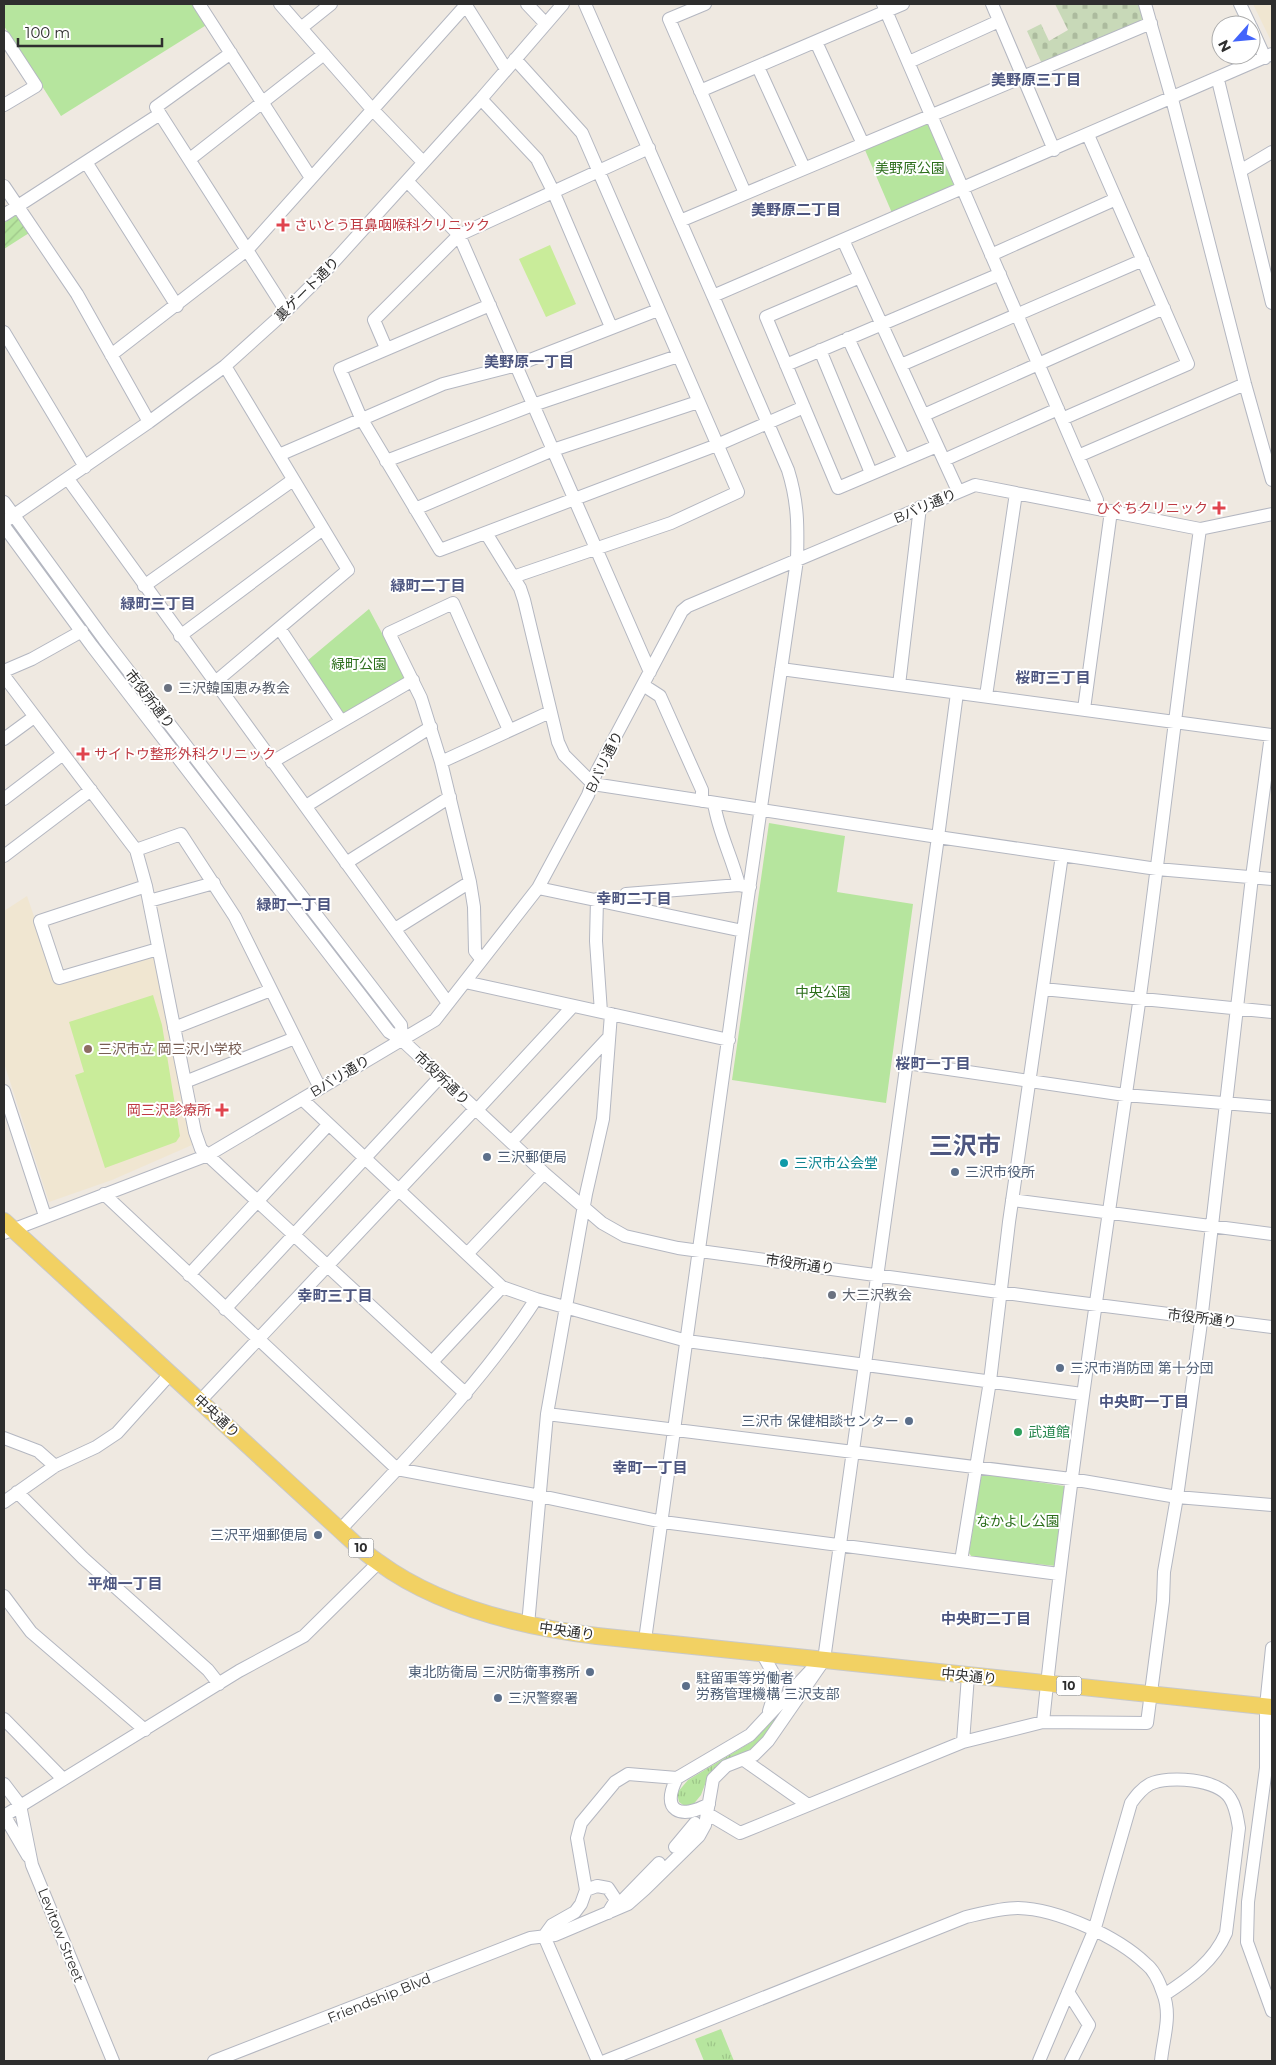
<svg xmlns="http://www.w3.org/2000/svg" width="1276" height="2065" viewBox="0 0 1276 2065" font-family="Montserrat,'Noto Sans JP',sans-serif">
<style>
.education{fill:#f0e6d1}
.grass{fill:url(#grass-tufts)}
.cemetery{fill:url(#cemetery-stones)}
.park{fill:#b6e59e}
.garden{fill:url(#garden-furrows)}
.pitch{fill:#c9ec9a}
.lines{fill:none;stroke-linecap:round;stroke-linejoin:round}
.minor-casing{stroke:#b4b7c1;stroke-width:14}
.major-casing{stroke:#c9c9c9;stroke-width:18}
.minor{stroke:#fff;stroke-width:12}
.major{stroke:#f2d163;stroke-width:16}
.health-dot{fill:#e0444e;stroke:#fff;stroke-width:2}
.worship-dot{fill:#6b7280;stroke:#fff;stroke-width:2}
.education-dot{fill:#8d6e63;stroke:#fff;stroke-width:2}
.service-dot{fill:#5c6f8a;stroke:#fff;stroke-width:2}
.culture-dot{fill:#0f9aa8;stroke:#fff;stroke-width:2}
.leisure-dot{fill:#2e9e5b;stroke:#fff;stroke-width:2}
.labels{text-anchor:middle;stroke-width:4;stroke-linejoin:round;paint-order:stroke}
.shield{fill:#fff;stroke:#6d6d6d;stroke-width:1}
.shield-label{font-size:12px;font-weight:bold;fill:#2e2e2e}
.park-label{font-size:14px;fill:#2c6e1b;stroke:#fff}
.health-label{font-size:14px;fill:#be3a42;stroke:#fff;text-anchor:start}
.street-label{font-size:14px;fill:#2e2e2e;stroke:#fff}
.worship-label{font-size:14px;fill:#5b616d;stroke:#fff;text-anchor:start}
.education-label{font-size:14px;fill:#785e54;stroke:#fff;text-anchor:start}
.service-label{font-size:14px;fill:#4e5e75;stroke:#fff;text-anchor:start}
.culture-label{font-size:14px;fill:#0d838f;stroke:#fff;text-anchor:start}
.leisure-label{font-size:14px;fill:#27864d;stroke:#fff;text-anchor:start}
.neighbourhood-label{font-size:15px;font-weight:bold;fill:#4d5680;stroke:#fff}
.town-label{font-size:24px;font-weight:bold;fill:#4d5680;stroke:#fff}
</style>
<defs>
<pattern id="grass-tufts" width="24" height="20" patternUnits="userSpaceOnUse" patternTransform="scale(1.25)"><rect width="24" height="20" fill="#b6e59e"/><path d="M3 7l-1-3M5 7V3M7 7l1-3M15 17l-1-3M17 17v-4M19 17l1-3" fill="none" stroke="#9dc588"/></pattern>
<pattern id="cemetery-stones" width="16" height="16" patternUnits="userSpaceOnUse" patternTransform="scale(1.25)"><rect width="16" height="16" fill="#c8d9b8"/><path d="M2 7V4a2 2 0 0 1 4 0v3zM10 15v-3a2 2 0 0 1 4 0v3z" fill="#acbb9e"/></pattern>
<pattern id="garden-furrows" width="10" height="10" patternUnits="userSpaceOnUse" patternTransform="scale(1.25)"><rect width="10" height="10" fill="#b6e59e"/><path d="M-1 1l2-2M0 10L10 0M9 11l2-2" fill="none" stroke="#9dc588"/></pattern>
</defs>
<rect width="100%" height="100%" fill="#efe9e1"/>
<path class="education" d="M1253 4H1272V43Z
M27 896 57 983 156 955 192 1145 112 1180 49 1202 4 1063V911Z"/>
<path class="grass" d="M801 1687 756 1748 709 1774 701 1795 692 1806 686 1807 679 1802 677 1793 688 1780 753 1741 774 1714Z
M721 2029 734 2061H704L695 2039Z"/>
<path class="cemetery" d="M1055 4H1140L1145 19 1042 64 1027 31 1041 24 1049 41 1068 30Z"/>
<path class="park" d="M4 4H195L208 24 61 116 4 26Z
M929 123 955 185 892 213 865 150Z
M369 609 406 678 344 715 307 661Z
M769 823 845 836 837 892 913 904 886 1103 732 1080Z
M985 1474 1064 1486 1066 1489 1056 1566 972 1557 969 1553 981 1477Z"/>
<path class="garden" d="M14 216H18L29 233 4 249V223Z"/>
<path class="pitch" d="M550 245 576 304 546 317 519 259Z
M153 995 162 1025 180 1136 176 1142 105 1168 75 1075 84 1072 69 1022Z"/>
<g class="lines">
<defs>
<path id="minor" d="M199 4 311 178
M280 4 371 108 423 162
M465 4 506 69
M527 4 545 23
M585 4 713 296
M705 4 669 19 745 193
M883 4 1097 500V508
M992 4 1054 150
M1145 4 1172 99 1245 384 1272 480
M1240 4 1250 25
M1251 27 1265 58
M301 28 331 4
M4 37 36 86 4 105
M816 42 863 144
M909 62 999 21
M758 67 804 168
M1218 80 1272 303
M700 91 903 4
M481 99 537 159 553 191 611 327
M160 114 156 107 231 53
M190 159 324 54
M86 162 177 306
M1240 171 1272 152
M407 181 459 235 650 672
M4 186 77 294 149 422
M4 215 160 114 286 311
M680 221 1151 23
M843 240 958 491
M991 255 1116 199
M860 277 766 317 838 488 937 446
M490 305 340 369 361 418 440 550 717 445 804 407
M4 332 85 467
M848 338 904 460
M386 348 374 320 459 235 649 148
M820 350 871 473
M111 355 248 249 466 5
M786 365 1000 274
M901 365 1143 260
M924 415 1164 308
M1062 419 1188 364 1088 135
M279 455 443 384 517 365 658 310
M1078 456 1245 384
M944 460 1058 409
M386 461 533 405 678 356
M68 479 448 1003
M4 502 104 639 401 1025 402 1040
M415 509 553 450 698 402
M4 522 149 422 225 366 286 311 320 277 481 99 563 4
M4 526 92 646 389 1032 402 1040 544 1173 602 1223 625 1236 678 1248 1050 1299 1272 1327
M486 533 520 588 524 600 558 742 564 755 593 784 938 837 957 693
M513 577 671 523 738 492 582 133 515 59
M144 586 293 480
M280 629 341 721
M180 636 323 529
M781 669 1271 735 1252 877 1200 1330 1177 1497 1164 1572 1163 1601 1147 1723 1043 1722 963 1742
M4 671 32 659 82 631
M4 676 136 850 146 886 195 1132 201 1149 466 1394
M214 683 348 570 225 366
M643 685 660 696 702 790V801
M899 685 920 507
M986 696 1016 493
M1084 709 1111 511
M4 739 34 717
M272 762 413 680
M441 762 550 712
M4 799 63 754
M714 803C718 831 732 857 739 885
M306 806 431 727
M136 850 181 834 235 917 320 1088
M4 856 91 790
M346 863 450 797
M146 886 40 921 59 978 158 949
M538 888 743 931
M597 899 596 941 601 1012
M149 901 214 883
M621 905 626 894 739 885 750 887
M395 929 470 882
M482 960 475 951 474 907 470 882 441 762 421 698 389 633 453 603 509 730
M465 982 729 1040
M1043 989 1272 1012
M611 1014 603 1119 586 1194 547 1414 1071 1479 1177 1497 1272 1505
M174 1028 271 990
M907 1063 1125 1095 1272 1107
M185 1082 295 1038
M4 1091 45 1216
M302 1099 502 1287 536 1299C481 1384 409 1456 340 1530
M476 1111 573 1006
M511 1142 609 1037
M104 1194 397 1469 540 1496 663 1522 1059 1574
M1012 1200 1272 1234
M4 1233 208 1155 435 1020 538 888 588 795 596 773 682 611 688 606 975 485 1200 529 1272 514
M467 1254 544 1173
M189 1275 328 1125
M536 1299 687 1341 1082 1394
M225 1309 440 1077
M432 1362 502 1287
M200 1401 475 1109
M4 1438 38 1451 55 1466
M17 1492 83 1558 208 1670 219 1684
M4 1502 55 1466 96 1447 117 1433 171 1373
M961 1561 990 1381 1009 1222 1062 855
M4 1596 31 1632 145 1730
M528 1625 547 1414
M645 1640 743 931 797 560C798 526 798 502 788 470L713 296 1272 54
M1272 1648 1266 1706V1768L1248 1902 1247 1942 1272 2011
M762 1653 778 1682 769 1711
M4 1719 63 1779
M1043 1722C1068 1481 1105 1242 1139 1003 1161 845 1178 687 1200 529
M744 1760 808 1805
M677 1778C660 1811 680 1820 709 1804
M4 1784 20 1805 32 1865 113 2061
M708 1814 740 1833 963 1742 968 1676
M4 1815 28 1856
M4 1816 239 1671 304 1636 378 1563
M675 1847 695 1823
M586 1890 597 1886 608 1888 616 1900 608 1913
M624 1899 659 1863
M544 1936 552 1925 575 1912 581 1904 586 1890 577 1838 581 1823 615 1782 628 1774 677 1778 750 1735 812 1669
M544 1936 598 2061
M1068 1992 1089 2025 1071 2061
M214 2061 530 1938 555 1935 607 1913 628 1904 645 1889 699 1836 705 1825 713 1779 726 1766 754 1755 768 1741 824 1660 938 837 1157 869 1272 879
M605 2061 966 1917C983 1913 1001 1908 1018 1908 1058 1909 1118 1937 1146 1964 1154 1970 1160 1984 1163 1993 1172 2016 1163 2038 1161 2061
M1039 2061 1094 1931 1131 1803C1136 1796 1141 1789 1150 1784 1169 1775 1218 1779 1230 1798 1236 1807 1237 1817 1239 1828L1226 1933C1214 1961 1190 1978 1164 1995"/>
<path id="major" d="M4 1221 340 1530C352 1541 364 1553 378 1562 439 1607 524 1627 597 1636L1272 1707"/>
</defs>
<use href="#minor" class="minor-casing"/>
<use href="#major" class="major-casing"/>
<use href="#minor" class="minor"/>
<use href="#major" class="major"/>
</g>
<g class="health-dot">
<path d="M280.5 217.5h5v5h5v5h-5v5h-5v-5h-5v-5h5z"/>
<path d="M1216.5 500.5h5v5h5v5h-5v5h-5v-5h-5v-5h5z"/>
<path d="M80.5 746.5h5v5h5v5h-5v5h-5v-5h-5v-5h5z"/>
<path d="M219.5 1102.5h5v5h5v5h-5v5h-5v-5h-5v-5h5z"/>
</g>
<g class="worship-dot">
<circle cx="168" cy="688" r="5"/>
<circle cx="832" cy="1295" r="5"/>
</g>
<circle class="education-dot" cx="88" cy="1049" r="5"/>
<g class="service-dot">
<circle cx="487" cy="1157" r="5"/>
<circle cx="955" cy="1172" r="5"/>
<circle cx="1060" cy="1368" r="5"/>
<circle cx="909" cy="1421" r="5"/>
<circle cx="318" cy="1535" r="5"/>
<circle cx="590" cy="1672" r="5"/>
<circle cx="686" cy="1686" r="5"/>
<circle cx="498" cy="1698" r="5"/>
</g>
<circle class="culture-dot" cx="784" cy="1163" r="5"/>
<circle class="leisure-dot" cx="1018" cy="1432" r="5"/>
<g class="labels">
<g class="shield">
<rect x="348.5" y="1538.5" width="25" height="19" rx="4"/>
<rect x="1056.5" y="1676.5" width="25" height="19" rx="4"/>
</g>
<g class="shield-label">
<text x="361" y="1552">10</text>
<text x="1069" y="1690">10</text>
</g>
<g class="park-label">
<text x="910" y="173">美野原公園</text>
<text x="359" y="669">緑町公園</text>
<text x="823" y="997">中央公園</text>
<text x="1018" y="1526">なかよし公園</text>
</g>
<g class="health-label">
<text x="294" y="230">さいとう耳鼻咽喉科クリニック</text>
<text x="1208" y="513" text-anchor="end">ひぐちクリニック</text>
<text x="94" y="759">サイトウ整形外科クリニック</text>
<text x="211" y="1115" text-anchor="end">岡三沢診療所</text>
</g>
<g class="street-label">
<text transform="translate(307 289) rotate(-45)" y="5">裏ゲート通り</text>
<text transform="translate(925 506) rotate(-23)" y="5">Bバリ通り</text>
<text transform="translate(150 699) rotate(52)" y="5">市役所通り</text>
<text transform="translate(604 762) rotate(-64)" y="5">Bバリ通り</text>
<text transform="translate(340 1076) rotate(-31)" y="5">Bバリ通り</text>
<text transform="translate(442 1078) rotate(44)" y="5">市役所通り</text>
<text transform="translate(800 1264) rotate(8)" y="5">市役所通り</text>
<text transform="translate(1202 1318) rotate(7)" y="5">市役所通り</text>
<text transform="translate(217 1416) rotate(43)" y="5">中央通り</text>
<text transform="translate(567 1631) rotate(8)" y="5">中央通り</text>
<text transform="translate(969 1676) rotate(6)" y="5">中央通り</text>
<text transform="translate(61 1935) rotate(68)" y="5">Levitow Street</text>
<text transform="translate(379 1998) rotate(-22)" y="5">Friendship Blvd</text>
</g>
<g class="worship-label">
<text x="178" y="693">三沢韓国恵み教会</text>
<text x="842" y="1300">大三沢教会</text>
</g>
<g class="education-label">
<text x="98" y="1054">三沢市立 岡三沢小学校</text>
</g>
<g class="service-label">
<text x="497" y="1162">三沢郵便局</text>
<text x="965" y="1177">三沢市役所</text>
<text x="1070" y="1373">三沢市消防団 第十分団</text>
<text x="899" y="1426" text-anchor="end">三沢市 保健相談センター</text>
<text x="308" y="1540" text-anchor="end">三沢平畑郵便局</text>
<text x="580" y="1677" text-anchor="end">東北防衛局 三沢防衛事務所</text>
<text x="696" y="1683">駐留軍等労働者<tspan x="696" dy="16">労務管理機構 三沢支部</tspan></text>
<text x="508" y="1703">三沢警察署</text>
</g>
<g class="culture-label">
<text x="794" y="1168">三沢市公会堂</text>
</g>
<g class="leisure-label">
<text x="1028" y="1437">武道館</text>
</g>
<g class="neighbourhood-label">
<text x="1036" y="85">美野原三丁目</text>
<text x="796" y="215">美野原二丁目</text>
<text x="529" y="367">美野原一丁目</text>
<text x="428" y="591">緑町二丁目</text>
<text x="158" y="609">緑町三丁目</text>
<text x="1053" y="683">桜町三丁目</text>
<text x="634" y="904">幸町二丁目</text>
<text x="294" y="910">緑町一丁目</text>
<text x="933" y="1069">桜町一丁目</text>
<text x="335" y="1301">幸町三丁目</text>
<text x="1144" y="1407">中央町一丁目</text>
<text x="650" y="1473">幸町一丁目</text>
<text x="125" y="1589">平畑一丁目</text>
<text x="986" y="1624">中央町二丁目</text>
</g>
<g class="town-label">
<text x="965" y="1154">三沢市</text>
</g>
</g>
<rect width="1276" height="2065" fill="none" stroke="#2e2e2e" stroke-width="10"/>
<g transform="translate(1236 40) rotate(243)"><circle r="24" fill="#ffffff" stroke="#ababab"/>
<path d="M0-4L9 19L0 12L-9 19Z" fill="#4264fb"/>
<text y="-8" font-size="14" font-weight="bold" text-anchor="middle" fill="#2e2e2e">N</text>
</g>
<path d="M18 38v8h144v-8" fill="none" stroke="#2e2e2e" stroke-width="2.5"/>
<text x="25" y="38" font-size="15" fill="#2e2e2e" stroke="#ffffff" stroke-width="4" paint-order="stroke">100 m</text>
</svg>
